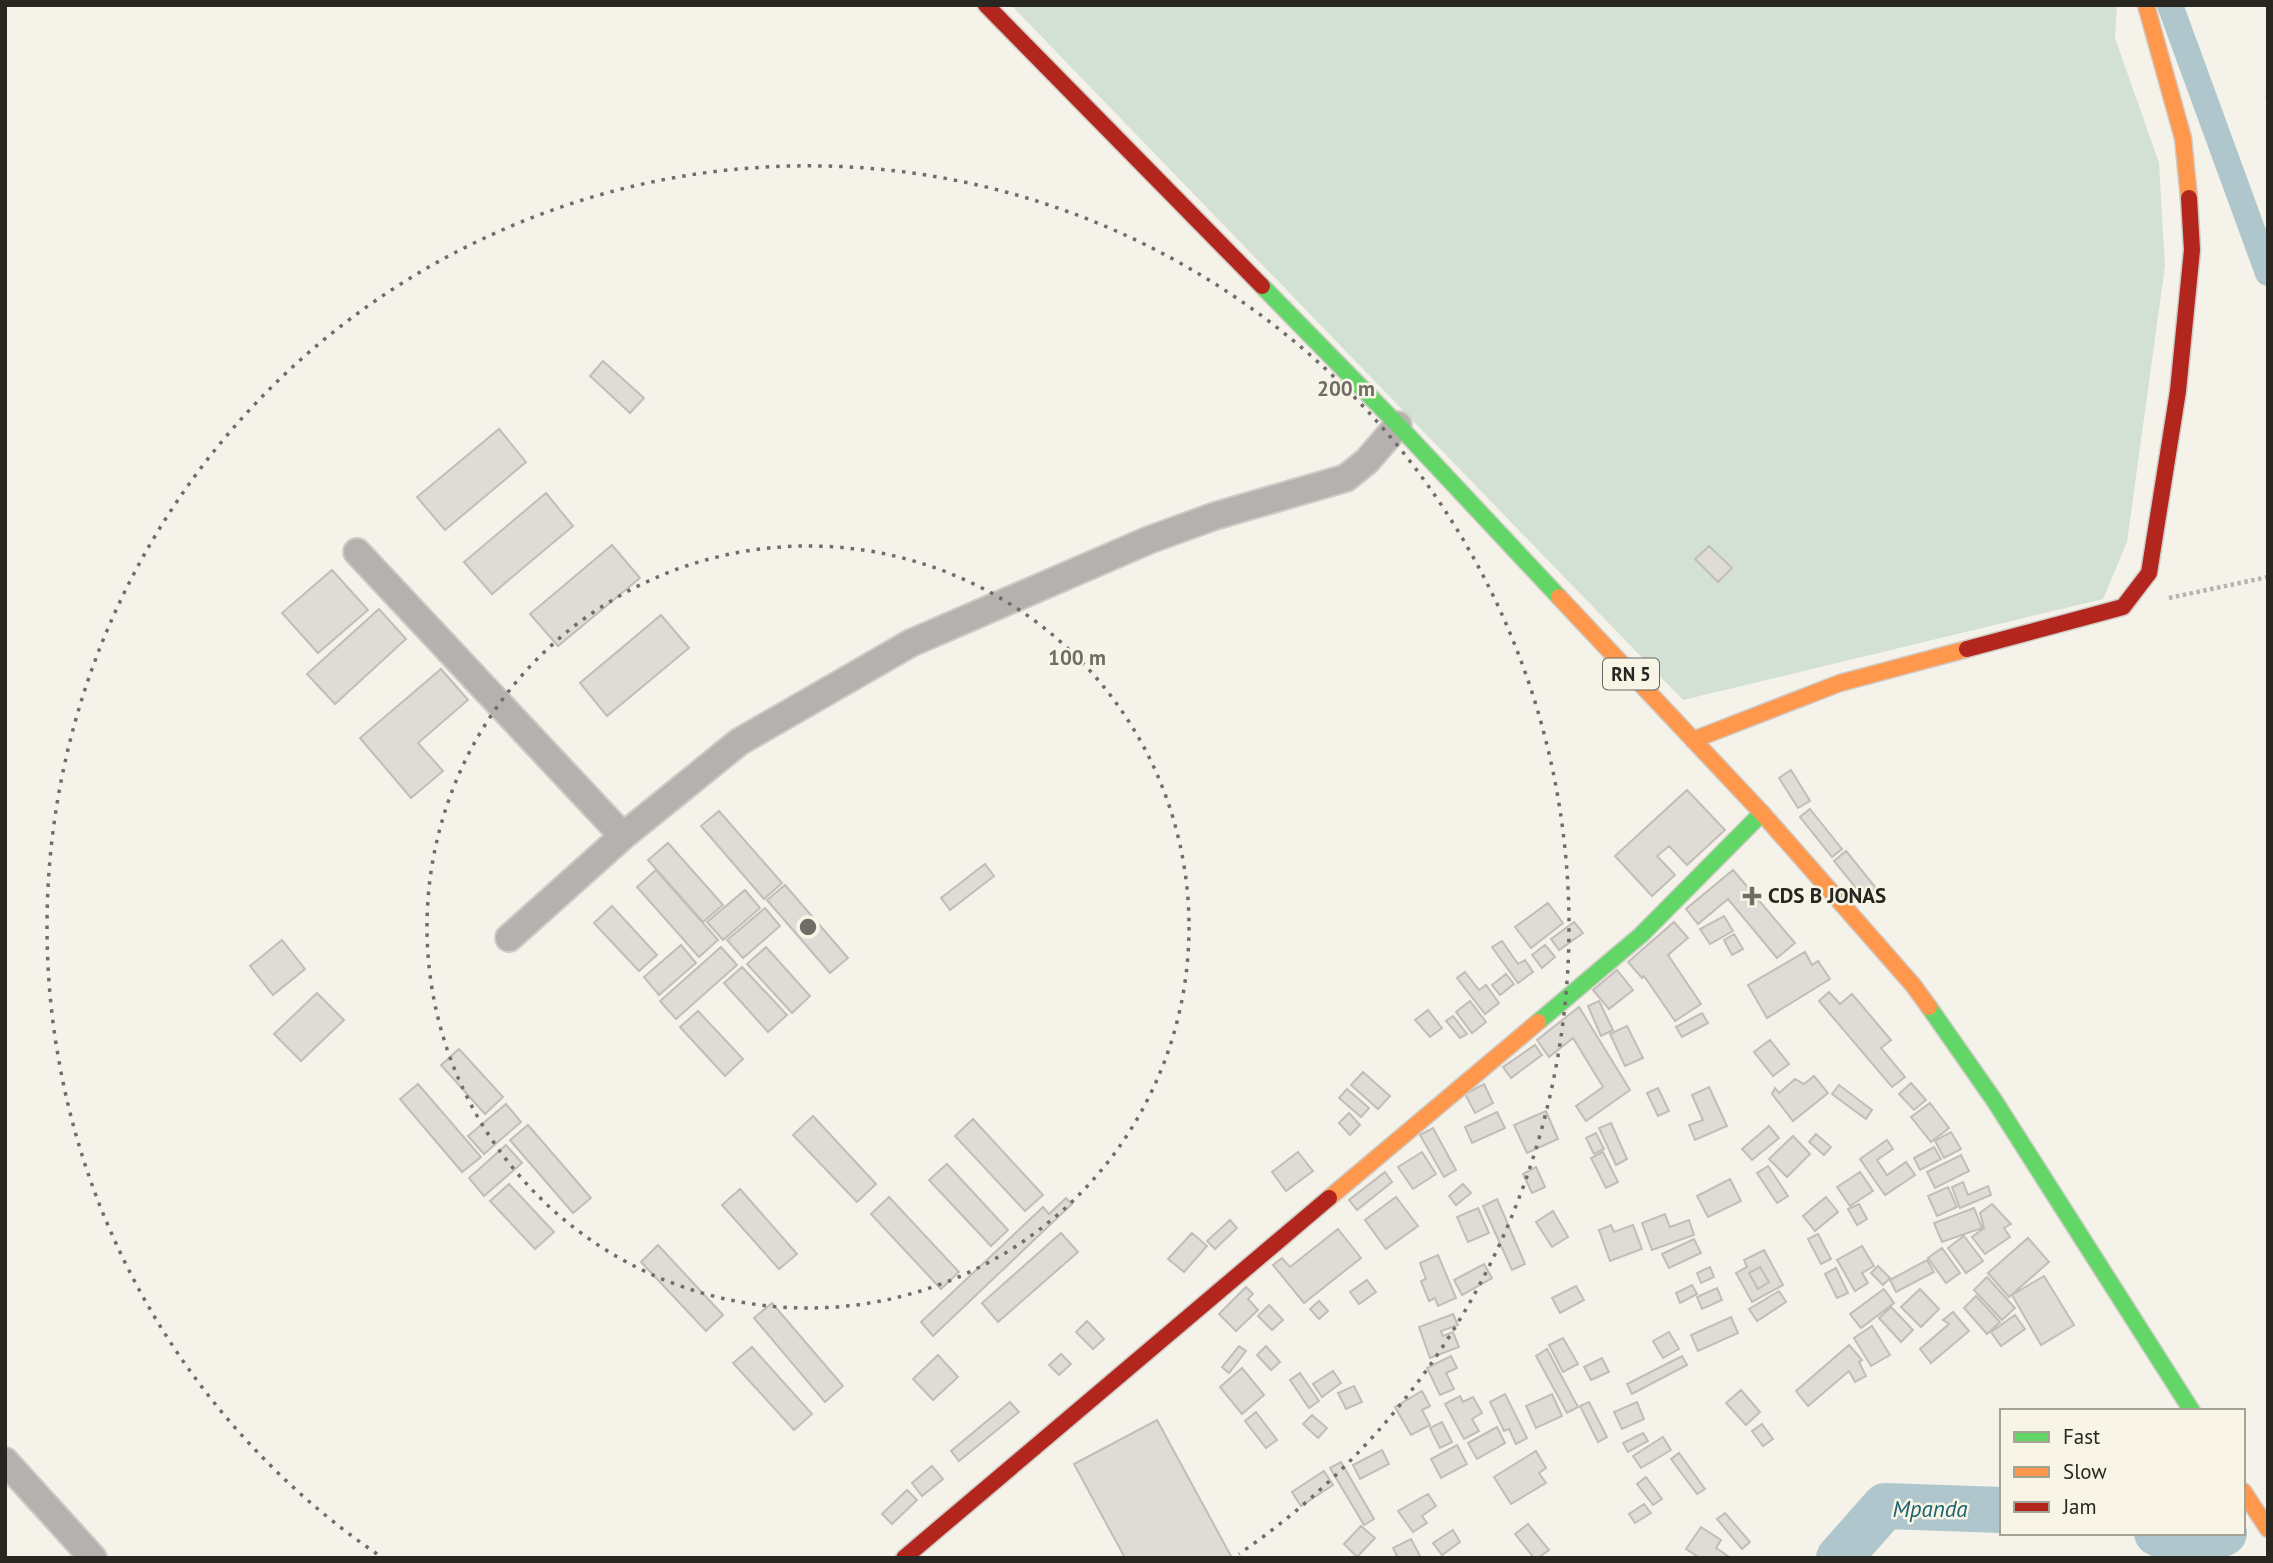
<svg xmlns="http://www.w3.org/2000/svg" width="2273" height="1563" viewBox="0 0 2273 1563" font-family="'PT Sans',sans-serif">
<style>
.green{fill:#d2e1d3}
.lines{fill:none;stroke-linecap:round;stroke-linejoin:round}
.canal{stroke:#afc7cc;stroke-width:26}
.river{stroke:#afc7cc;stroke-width:46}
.building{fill:#dfdbd6;stroke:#c1bdb8;stroke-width:2;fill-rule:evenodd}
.street-casing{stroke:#cfccc7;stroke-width:30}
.fast-casing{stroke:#cfccc7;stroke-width:19}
.slow-casing{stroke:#cfccc7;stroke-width:19}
.jam-casing{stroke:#cfccc7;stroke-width:19}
.path{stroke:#b5b3af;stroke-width:4.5;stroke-dasharray:3.5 3.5;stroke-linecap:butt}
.street{stroke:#b4b1ae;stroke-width:26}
.fast{stroke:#63d668;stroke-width:16}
.slow{stroke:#ff974d;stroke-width:16}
.jam{stroke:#b3261e;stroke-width:16}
.ring{fill:none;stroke:#706d67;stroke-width:3.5;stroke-dasharray:3.5 7}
.poi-dot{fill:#706d67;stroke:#f9f5e6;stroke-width:2.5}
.labels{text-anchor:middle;stroke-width:5;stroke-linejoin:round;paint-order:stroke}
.shield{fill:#f9f5e6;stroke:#67645c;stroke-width:2}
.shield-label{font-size:19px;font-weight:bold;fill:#282621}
.poi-label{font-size:21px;font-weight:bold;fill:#282621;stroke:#f9f5e6;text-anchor:start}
.water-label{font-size:23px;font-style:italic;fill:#196170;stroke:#f9f5e6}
.centre{fill:#706d67;stroke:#f9f5e6;stroke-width:3.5}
.ring-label{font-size:21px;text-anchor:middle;font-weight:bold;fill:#706d67;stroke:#f9f5e6;stroke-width:5;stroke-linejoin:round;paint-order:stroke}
</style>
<rect width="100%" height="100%" fill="#f5f2ea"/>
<path class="green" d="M1011 5H2117L2115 38 2159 163 2165 266 2127 542 2103 599 1683 700Z"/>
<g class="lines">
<path class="canal" d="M2170 5 2268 273"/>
<path class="river" d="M2157 1533 2189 1548 2224 1533
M1839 1558 1885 1506 2002 1510"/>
</g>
<path class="building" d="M603 361 644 398 630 413 590 376Z
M499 429 526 462 445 530 417 497Z
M546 493 573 526 492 594 464 562Z
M612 545 640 578 558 646 530 614Z
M1709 546 1732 568 1718 582 1695 559Z
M332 570 368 610 318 653 282 613Z
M379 609 406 639 335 704 307 674Z
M661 615 689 648 607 716 580 683Z
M441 669 468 700 418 743 443 771 411 798 360 738Z
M1791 770 1810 801 1798 808 1779 778Z
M1687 790 1725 830 1687 865 1669 846 1657 856 1675 875 1652 896 1615 856Z
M1810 809 1842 849 1832 857 1800 817Z
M719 811 782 883 764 899 701 826Z
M668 843 723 905 703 922 648 860Z
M1846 851 1876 888 1864 898 1834 861Z
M985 864 994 876 950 910 941 898Z
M656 870 718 940 699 957 637 887Z
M1733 870 1795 943 1777 958 1728 899 1698 924 1686 909Z
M785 885 848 958 830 973 767 900Z
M745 890 760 908 723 940 707 922Z
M1548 903 1563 923 1531 948 1515 927Z
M612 906 657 955 639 971 594 923Z
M765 908 780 926 743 958 727 940Z
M1724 916 1733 931 1710 944 1700 929Z
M1574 922 1583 933 1559 950 1551 939Z
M1674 922 1688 938 1668 955 1701 1004 1675 1021 1644 976 1642 978 1628 962Z
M1734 934 1743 949 1732 955 1724 940Z
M282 940 305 969 273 995 250 966Z
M1502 941 1518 964 1525 960 1533 972 1518 983 1492 947Z
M681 945 696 963 659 995 644 977Z
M1545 945 1555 957 1542 968 1532 955Z
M721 947 737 965 676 1019 660 1001Z
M766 947 810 996 792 1013 747 964Z
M1805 952 1812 965 1818 961 1830 979 1767 1018 1748 985Z
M742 967 787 1015 768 1032 724 983Z
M1617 970 1633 990 1609 1009 1593 990Z
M1465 972 1479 990 1486 985 1499 1003 1485 1014 1457 978Z
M1506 974 1514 984 1500 995 1492 985Z
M1829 992 1840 1004 1852 994 1891 1040 1881 1048 1905 1077 1892 1087 1819 1001Z
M317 993 344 1020 301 1061 274 1034Z
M1470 1001 1486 1022 1472 1033 1456 1012Z
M1599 1001 1613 1030 1601 1036 1588 1006Z
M1579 1007 1630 1090 1586 1121 1576 1106 1603 1087 1573 1038 1549 1057 1537 1040Z
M1428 1010 1442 1028 1430 1037 1415 1020Z
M698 1011 743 1059 725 1076 680 1027Z
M1702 1013 1708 1023 1682 1037 1676 1027Z
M1453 1016 1467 1034 1460 1038 1446 1021Z
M1627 1026 1643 1058 1625 1066 1610 1034Z
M1770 1040 1789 1064 1773 1076 1754 1052Z
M1535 1045 1542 1055 1511 1078 1503 1067Z
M459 1049 503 1097 485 1114 441 1065Z
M1363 1072 1390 1096 1378 1109 1351 1085Z
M1814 1076 1828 1093 1793 1121 1772 1094 1775 1088 1779 1093 1795 1079 1804 1084Z
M1911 1083 1926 1100 1914 1110 1899 1094Z
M418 1084 481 1157 462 1172 400 1099Z
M1484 1084 1493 1103 1475 1113 1465 1094Z
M1839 1085 1872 1110 1866 1119 1832 1094Z
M1709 1087 1727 1126 1695 1140 1689 1125 1703 1120 1692 1095Z
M1658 1088 1669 1111 1658 1116 1647 1093Z
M1347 1089 1369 1108 1361 1117 1339 1098Z
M1930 1103 1949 1128 1931 1142 1911 1117Z
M506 1104 521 1122 484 1154 468 1136Z
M1546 1111 1558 1139 1527 1153 1514 1125Z
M1497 1112 1505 1128 1472 1143 1465 1127Z
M1349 1113 1360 1125 1350 1135 1339 1123Z
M813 1116 876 1184 857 1202 793 1135Z
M973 1119 1043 1195 1025 1211 955 1136Z
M1611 1123 1627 1159 1616 1165 1599 1128Z
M528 1125 591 1198 573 1213 510 1140Z
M1769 1126 1779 1138 1752 1160 1742 1149Z
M1433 1128 1456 1170 1444 1177 1420 1135Z
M1951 1132 1961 1149 1944 1158 1935 1141Z
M1596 1133 1604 1149 1594 1154 1586 1138Z
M1816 1134 1831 1147 1824 1155 1809 1142Z
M1793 1136 1810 1154 1787 1177 1769 1159Z
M1887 1140 1893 1149 1877 1160 1887 1175 1906 1162 1915 1175 1885 1195 1860 1159Z
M506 1145 522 1163 484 1196 469 1178Z
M1934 1147 1941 1159 1920 1170 1914 1158Z
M1298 1152 1313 1171 1286 1191 1272 1172Z
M1422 1152 1436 1174 1413 1189 1398 1167Z
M1603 1152 1618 1182 1606 1188 1591 1158Z
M1961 1155 1969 1171 1935 1188 1927 1172Z
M947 1164 1008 1230 991 1246 929 1180Z
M1768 1166 1788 1196 1777 1203 1757 1173Z
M1536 1167 1545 1187 1532 1193 1523 1174Z
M1385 1172 1392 1182 1357 1210 1349 1200Z
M1860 1172 1873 1191 1850 1206 1837 1187Z
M1730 1179 1741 1201 1708 1217 1697 1196Z
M1963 1182 1968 1195 1988 1186 1991 1195 1960 1208 1952 1187Z
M509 1184 554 1232 535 1249 490 1201Z
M1463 1184 1471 1193 1456 1205 1449 1196Z
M1948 1187 1957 1207 1937 1216 1928 1196Z
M740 1189 797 1254 779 1269 722 1205Z
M889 1197 959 1272 941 1289 871 1214Z
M1396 1197 1418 1226 1386 1249 1365 1220Z
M1826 1197 1838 1212 1815 1231 1803 1216Z
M1066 1198 1072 1204 933 1336 921 1322 1043 1207 1049 1214Z
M1497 1199 1525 1264 1512 1270 1483 1206Z
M1859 1204 1867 1219 1857 1225 1848 1209Z
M1992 1204 2011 1224 2004 1228 2010 1237 1985 1254 1972 1237 1984 1228 1980 1213Z
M1478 1208 1489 1233 1468 1242 1457 1217Z
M1974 1208 1982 1228 1942 1242 1934 1223Z
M1553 1211 1568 1237 1552 1247 1536 1222Z
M1665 1214 1670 1227 1689 1220 1694 1235 1652 1250 1642 1223Z
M1230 1220 1237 1228 1215 1249 1207 1241Z
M1611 1225 1614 1232 1633 1225 1642 1249 1610 1261 1599 1230Z
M1338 1229 1361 1258 1304 1303 1273 1265 1282 1258 1290 1267Z
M1061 1233 1078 1252 998 1322 982 1303Z
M1192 1233 1207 1246 1184 1272 1168 1259Z
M1818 1234 1831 1259 1821 1264 1808 1239Z
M1964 1236 1983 1261 1966 1273 1948 1248Z
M2028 1238 2049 1262 2009 1297 1988 1273Z
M1694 1239 1701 1253 1669 1268 1662 1254Z
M658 1245 723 1315 706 1331 641 1262Z
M1862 1246 1874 1266 1862 1273 1868 1283 1855 1291 1837 1260Z
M1942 1248 1960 1273 1946 1283 1928 1258Z
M1764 1250 1783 1285 1752 1302 1736 1273 1747 1267 1744 1260ZM1760 1267 1769 1282 1758 1289 1749 1273Z
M1438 1255 1456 1298 1438 1306 1435 1298 1429 1301 1421 1281 1426 1279 1420 1263Z
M1927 1260 1934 1272 1896 1292 1890 1280Z
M1484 1264 1492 1278 1462 1295 1454 1280Z
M1878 1266 1890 1278 1883 1285 1871 1273Z
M1710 1267 1714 1277 1701 1283 1697 1273Z
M1760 1267 1769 1282 1758 1289 1749 1273Z
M1836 1268 1848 1293 1837 1298 1825 1274Z
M2044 1276 2074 1325 2041 1345 2012 1295Z
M1987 1277 2015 1308 2002 1320 1974 1290Z
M1367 1280 1376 1292 1359 1304 1350 1292Z
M1692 1285 1697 1294 1680 1303 1676 1293Z
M1576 1286 1584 1300 1560 1313 1552 1298Z
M1246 1287 1253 1294 1248 1299 1258 1310 1236 1331 1219 1314Z
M1717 1288 1722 1300 1702 1309 1697 1297Z
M1884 1289 1894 1303 1861 1328 1850 1314Z
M1920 1289 1939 1309 1921 1327 1901 1307Z
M1779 1291 1786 1302 1757 1321 1749 1309Z
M1976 1296 2000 1322 1987 1334 1964 1308Z
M1319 1301 1328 1311 1319 1319 1310 1309Z
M772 1303 843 1386 825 1402 754 1318Z
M1269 1305 1283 1320 1272 1330 1258 1316Z
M1891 1307 1913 1330 1901 1342 1879 1318Z
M1953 1312 1969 1331 1931 1363 1920 1349 1949 1324 1943 1320Z
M1453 1314 1458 1325 1441 1331 1443 1336 1453 1332 1459 1347 1430 1358 1419 1327Z
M2015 1315 2025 1329 2001 1346 1991 1332Z
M1731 1317 1738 1333 1698 1351 1691 1335Z
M1087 1321 1104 1339 1093 1349 1076 1332Z
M1872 1326 1890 1355 1871 1366 1854 1338Z
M1669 1332 1679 1349 1663 1358 1653 1341Z
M1563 1338 1578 1364 1563 1372 1549 1345Z
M1849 1345 1862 1360 1859 1362 1866 1376 1855 1382 1849 1371 1808 1406 1796 1391Z
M1239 1346 1246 1351 1229 1373 1222 1367Z
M1266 1346 1280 1362 1271 1370 1257 1355Z
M752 1347 812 1414 794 1430 733 1363Z
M1547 1349 1578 1407 1567 1413 1536 1356Z
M1061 1354 1071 1364 1059 1375 1049 1365Z
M938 1355 958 1377 933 1400 913 1379Z
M1451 1356 1457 1368 1446 1373 1454 1389 1440 1395 1427 1368Z
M1682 1356 1687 1365 1632 1394 1627 1384Z
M1602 1358 1609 1372 1591 1380 1584 1367Z
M1242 1368 1264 1395 1242 1414 1220 1387Z
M1333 1371 1341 1383 1322 1397 1313 1384Z
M1300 1373 1319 1401 1309 1408 1290 1380Z
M1354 1386 1362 1402 1346 1409 1338 1393Z
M1741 1390 1760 1412 1746 1425 1726 1403Z
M1422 1391 1430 1406 1422 1410 1430 1425 1411 1435 1395 1407Z
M1505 1394 1527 1438 1516 1444 1509 1429 1504 1431 1490 1402Z
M1552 1394 1562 1416 1536 1428 1526 1406Z
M1460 1396 1463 1402 1473 1397 1482 1413 1472 1419 1479 1431 1464 1439 1445 1404Z
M1010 1402 1019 1412 959 1461 951 1451Z
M1589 1402 1607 1437 1598 1442 1580 1406Z
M1637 1402 1644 1419 1622 1429 1614 1412Z
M1256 1412 1277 1440 1266 1448 1245 1421Z
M1312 1415 1327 1428 1318 1438 1303 1424Z
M1157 1420 1232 1558H1125L1074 1464Z
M1442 1422 1452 1442 1440 1448 1430 1428Z
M1762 1424 1773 1439 1763 1446 1752 1431Z
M1497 1427 1505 1443 1477 1459 1468 1443Z
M1643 1433 1648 1441 1628 1452 1623 1443Z
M1663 1437 1671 1450 1641 1468 1633 1456Z
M1457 1445 1467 1464 1441 1478 1431 1459Z
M1382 1450 1389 1464 1360 1479 1353 1465Z
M1536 1451 1546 1468 1539 1473 1546 1483 1511 1504 1494 1477Z
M1679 1453 1705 1489 1697 1494 1671 1459Z
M1341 1462 1374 1519 1364 1525 1330 1468Z
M932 1466 943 1479 922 1496 912 1483Z
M1324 1471 1333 1485 1301 1506 1292 1492Z
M1646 1477 1662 1499 1653 1505 1637 1484Z
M907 1490 917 1500 892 1524 882 1514Z
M1428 1494 1436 1506 1422 1516 1427 1523 1413 1532 1398 1511Z
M1644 1504 1651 1513 1635 1523 1629 1514Z
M1725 1513 1750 1542 1742 1549 1717 1519Z
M1528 1524 1549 1550 1538 1558H1534L1515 1534Z
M1361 1526 1375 1538 1357 1557 1344 1544Z
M1701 1527 1721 1540 1716 1548 1731 1558H1700L1686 1549Z
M1453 1530 1460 1542 1442 1555 1433 1543Z
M1411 1539 1421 1558H1398L1393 1548Z"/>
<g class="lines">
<defs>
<path id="street" d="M357 552 623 836
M509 938 623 836 739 742 911 643 1149 540 1215 516 1346 478 1367 461 1398 425
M5 1461 93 1558"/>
<path id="fast" d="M1262 286 1398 425 1559 597
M1929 1007 1994 1100 2192 1411
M1538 1022 1641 935 1762 813"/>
<path id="slow" d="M2146 5 2183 138 2189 198
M1559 597 1762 813 1913 985 1929 1007
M1693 740 1840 683 1967 649
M1329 1198 1538 1022
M2243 1491 2268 1529"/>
<path id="jam" d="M986 5 1262 286
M1967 649 2123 607 2149 573 2178 391 2192 250 2189 198
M904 1558 1329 1198"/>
</defs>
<use href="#street" class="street-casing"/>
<use href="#fast" class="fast-casing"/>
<use href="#slow" class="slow-casing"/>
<use href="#jam" class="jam-casing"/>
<path class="path" d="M2268 89V101
M2169 598 2268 577"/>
<use href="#street" class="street"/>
<use href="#fast" class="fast"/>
<use href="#slow" class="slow"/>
<use href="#jam" class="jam"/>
</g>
<g class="ring">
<circle cx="808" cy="927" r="381"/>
<path d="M377 1554A761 761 0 1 1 1239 1554"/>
</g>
<path class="poi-dot" d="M1748.5 885.5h7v7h7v7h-7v7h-7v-7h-7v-7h7z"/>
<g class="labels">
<rect class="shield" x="1603" y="658.5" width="56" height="31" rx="5"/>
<g class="shield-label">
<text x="1631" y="681">RN 5</text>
</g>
<g class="poi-label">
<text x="1768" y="903">CDS B JONAS</text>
</g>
<g class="water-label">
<text x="1930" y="1517">Mpanda</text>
</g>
</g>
<circle cx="808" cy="927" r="10" class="centre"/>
<g class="ring-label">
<text x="1346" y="396">200 m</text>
<text x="1077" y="665">100 m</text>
</g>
<rect width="2273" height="1563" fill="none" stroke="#282621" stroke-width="14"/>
<rect x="2000" y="1409" width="245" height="126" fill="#f9f5e6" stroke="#a5a297" stroke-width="2"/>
<rect x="2014" y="1432" width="35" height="10" fill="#63d668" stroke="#a5a297" stroke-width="2"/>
<text x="2063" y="1444" font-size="21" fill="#282621">Fast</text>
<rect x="2014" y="1467" width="35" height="10" fill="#ff974d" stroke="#a5a297" stroke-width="2"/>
<text x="2063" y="1479" font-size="21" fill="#282621">Slow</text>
<rect x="2014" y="1502" width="35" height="10" fill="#b3261e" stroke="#a5a297" stroke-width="2"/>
<text x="2063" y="1514" font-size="21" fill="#282621">Jam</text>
</svg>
